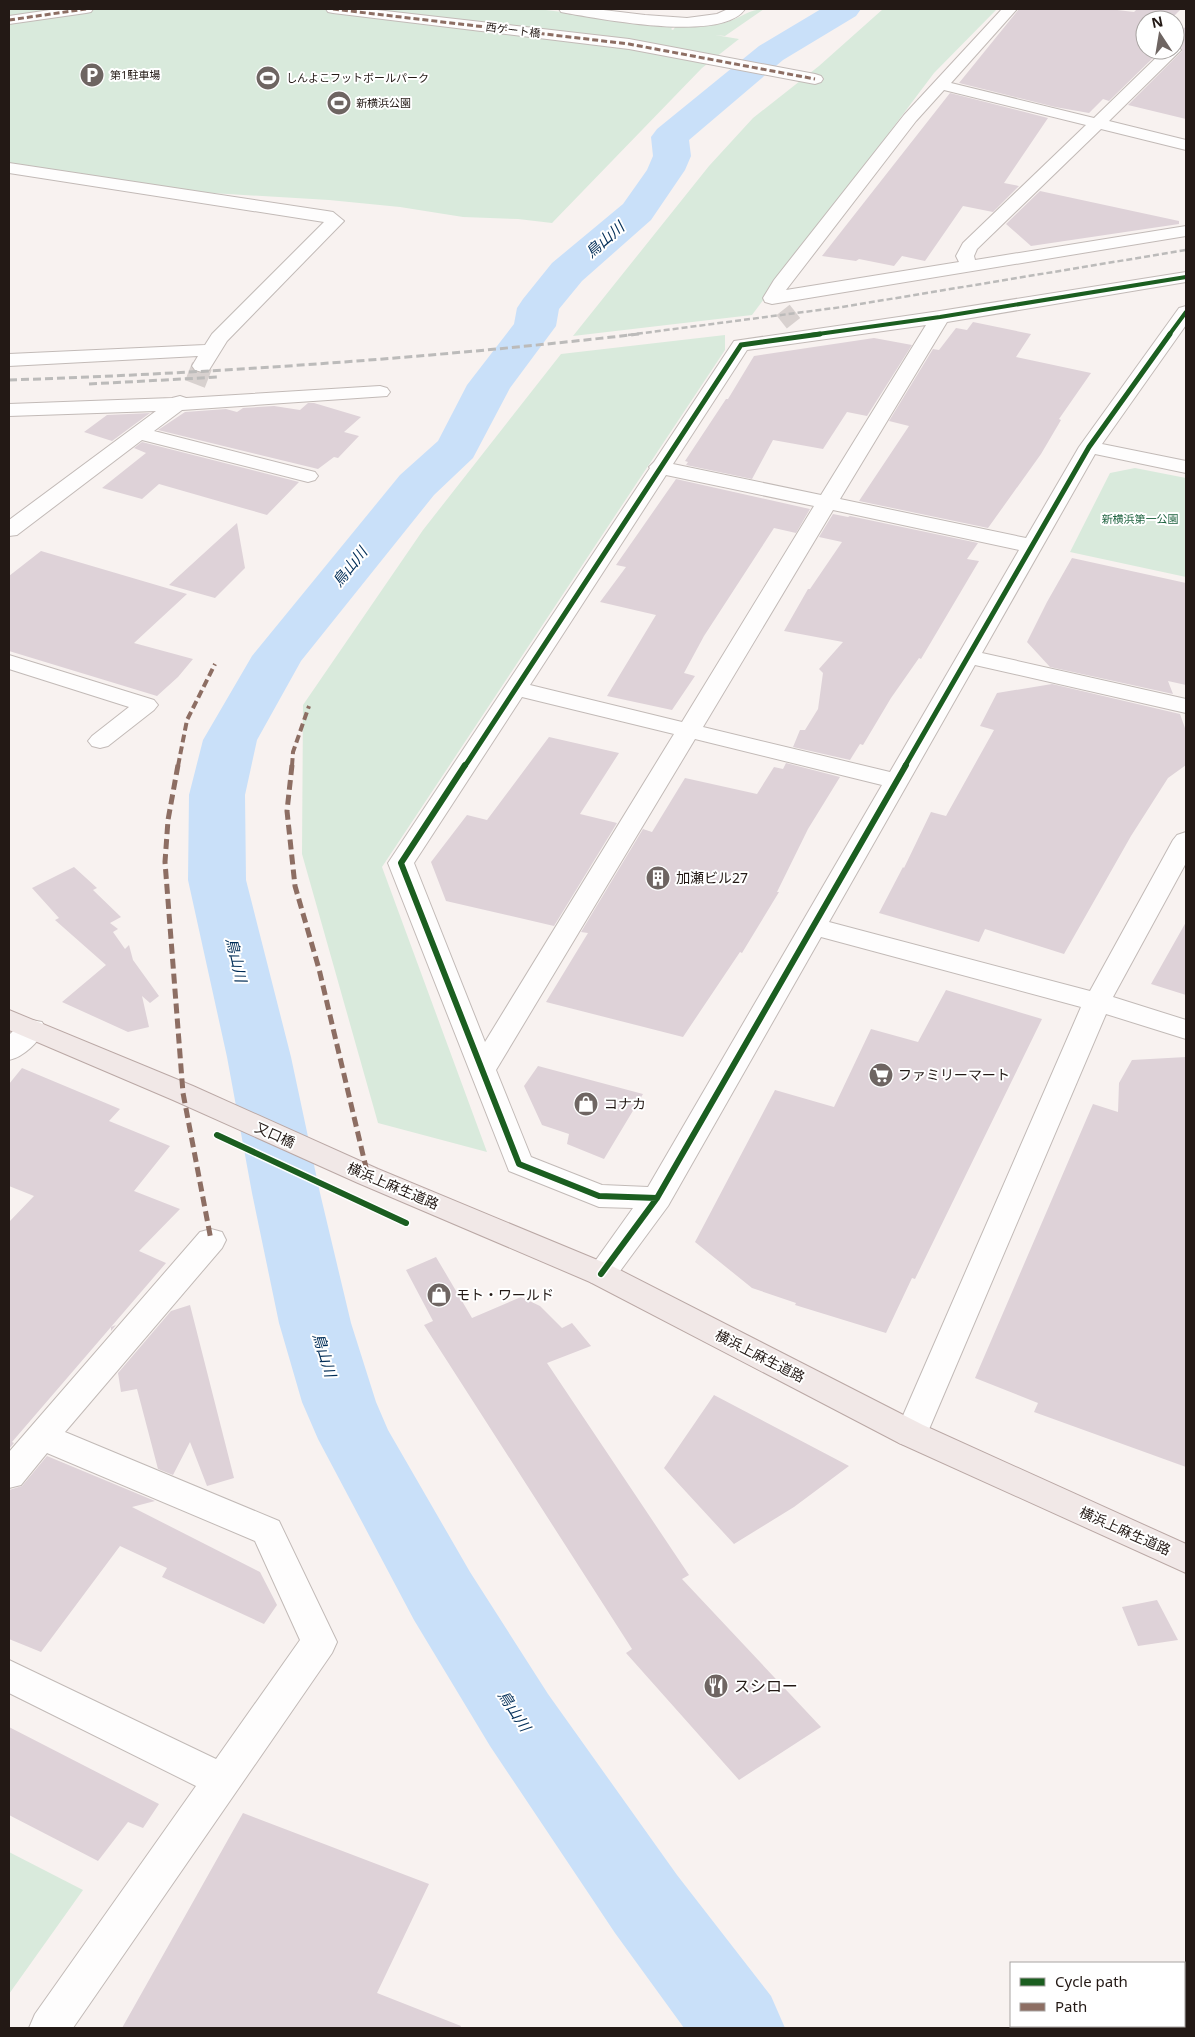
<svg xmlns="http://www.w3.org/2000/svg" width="1195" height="2037" viewBox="0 0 1195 2037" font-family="'Noto Sans','Noto Sans JP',sans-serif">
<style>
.green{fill:#d9eadc}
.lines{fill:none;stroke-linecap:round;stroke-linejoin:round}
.river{fill:#c9e0f9;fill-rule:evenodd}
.building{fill:#ded2d8}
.minor-tunnel-far1{stroke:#d8d1cf;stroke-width:17;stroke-dasharray:17 8;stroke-linecap:butt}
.minor-tunnel{stroke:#d8d1cf;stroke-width:21;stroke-dasharray:21 11;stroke-linecap:butt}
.minor-casing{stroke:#c2bab7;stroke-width:2}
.major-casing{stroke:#baa8a5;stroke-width:2}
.minor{fill:#fefdfd;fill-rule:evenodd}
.major{fill:#f1e8e7;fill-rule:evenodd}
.rail-far1{stroke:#bcbbba;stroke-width:2.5;stroke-dasharray:6 3;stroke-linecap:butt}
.rail{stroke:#bcbbba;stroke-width:3;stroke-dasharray:8 4;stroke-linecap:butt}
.quiet-far2{stroke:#8d6e63;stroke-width:3;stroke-dasharray:6 3;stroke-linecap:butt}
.quiet-far1{stroke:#8d6e63;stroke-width:4;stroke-dasharray:8 4;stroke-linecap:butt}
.quiet{stroke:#8d6e63;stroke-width:5;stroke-dasharray:10 5;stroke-linecap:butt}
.cycleway-far2-casing{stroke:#fff;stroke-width:5.5}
.cycleway-far1-casing{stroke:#fff;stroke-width:8}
.cycleway-casing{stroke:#fff;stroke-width:9}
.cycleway-far2{stroke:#1b5e20;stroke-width:4}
.cycleway-far1{stroke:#1b5e20;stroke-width:5}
.cycleway{stroke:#1b5e20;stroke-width:6}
.labels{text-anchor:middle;stroke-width:4;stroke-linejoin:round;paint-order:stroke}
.far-street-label{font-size:11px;fill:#231915;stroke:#fff}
.far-poi-label{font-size:11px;fill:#231915;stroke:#fff;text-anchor:start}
.far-park-label{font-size:11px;fill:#1f6340;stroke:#fff}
.poi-label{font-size:14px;fill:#231915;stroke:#fff;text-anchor:start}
.street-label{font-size:14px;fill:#231915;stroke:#fff}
.water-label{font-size:15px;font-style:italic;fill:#002d57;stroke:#fff}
.near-poi-label{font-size:16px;fill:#231915;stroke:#fff;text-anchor:start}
</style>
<rect width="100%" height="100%" fill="#f8f2f0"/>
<path class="green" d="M9 9H538L674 26 671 29 673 30 676 26C694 26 710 26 727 22 740 18 750 9 764 9L725 36 715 35 739 39 702 68 552 223 518 219 463 217 400 207 329 200 211 193 9 164Z
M883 9H997L934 73 752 315 573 336 709 166 753 118 819 66Z
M725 335V350L382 867 487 1152 378 1123 302 854 303 705 423 530 561 354Z
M1135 468 1186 478V577L1070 552 1110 473Z
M9 1852 83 1890 9 1994Z"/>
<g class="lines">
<path class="river" d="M821 9H861L856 16 783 60 689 140 691 156 685 170 651 220 582 281 559 309 556 326 510 388 473 458 434 495 301 661 257 740 245 795 246 880 291 1057 320 1193 351 1323 376 1402 388 1430 470 1572 548 1694 677 1875 771 1996 785 2028H684L615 1933 490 1746 414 1620 318 1439 302 1402 279 1323 252 1193 227 1057 188 880 189 795 203 740 252 656 400 475 438 441 467 385 514 324 517 308 523 299 552 263 623 204 647 170 653 156 651 137 657 129 759 46Z"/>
</g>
<path class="building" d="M1019 9H1109L1134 12 1137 9H1181L1170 20H1145V50H1161L1109 101 1103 99 1089 113 1055 107 959 83Z
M1175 26 1186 28V119L1128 105 1182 51 1179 46 1175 44Z
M950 93 1048 118 1004 183 1019 186 993 212 963 206 925 261 902 256 894 266 859 259 856 261 822 256Z
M1040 191 1179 221V224L1031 246 1006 224Z
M973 322 1031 334 1016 357 1091 373 1059 419 1061 420 1041 454 988 528 859 501 909 426 889 421 933 349 939 350 956 328 967 330Z
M874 338 912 345 867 416 847 412 823 449 773 440 752 479 686 465 688 462 685 461 726 399H728L754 356Z
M308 403H314L361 417 344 432 359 436 338 458 334 457 318 469 158 430 185 412 226 409 237 412 243 408 274 406 300 410Z
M150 413 112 441 84 432 107 415Z
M142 442 299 482 267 515 159 484 142 499 102 488 146 453 134 448Z
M676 479 810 509 796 533 774 528 704 636 684 673 695 676 672 710 607 696 656 615 600 602 626 567 616 565Z
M833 514 848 517 850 516 978 543 967 559 979 561 921 659 919 658 891 698 863 745 860 744 850 760 793 747 800 730H805L818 709 823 673 819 669 843 642 784 631 808 589H810L842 542 819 537Z
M237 523 245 568 215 598 169 585Z
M41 551 187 594 134 643 193 659 178 677 157 696 9 651V576Z
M1072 558 1186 583V685L1168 681 1173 694 1050 667 1027 642 1047 602Z
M1052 684 1180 714 1186 731V765L1168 778 1131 836 1064 954 985 929 979 942 879 913 903 867 904 868 931 812 946 816 994 730 980 726 997 693Z
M549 737 619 753 580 814 617 823 554 926 446 901 431 862 467 815 487 820Z
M786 763 840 777 808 829 777 892H779L742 953 740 952 683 1037 546 1002 588 933 581 932 643 829 652 832 685 778 757 794 774 767 783 769Z
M74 867 97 888 93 890 121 917 110 923 118 929 113 932 125 949 129 945 133 960 159 996 150 1003 142 996 149 1027 128 1032 62 1002 106 965 55 920 59 918 32 888Z
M1186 922V995L1151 984Z
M946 990 1042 1019 915 1279 912 1278 886 1333 795 1305 796 1303 752 1288 695 1242 775 1090 834 1107 871 1029 918 1042Z
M1186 1057V1467L1034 1412 1038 1403 975 1378 1093 1104 1118 1112 1119 1083 1132 1060Z
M538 1066 643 1094 604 1159 567 1144 569 1134 542 1125 524 1086Z
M22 1068 120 1109 109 1121 170 1146 134 1191 180 1209 139 1251 166 1263 111 1327 116 1325 111 1331V1327L12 1442 14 1443 9 1449V1222L34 1196 9 1186V1084Z
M436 1257 472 1318 521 1297 540 1306 562 1328 572 1323 591 1346 547 1363 689 1575 682 1579 821 1727 739 1780 626 1653 632 1649 424 1325 433 1321 406 1270Z
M190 1305 234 1478 207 1486 190 1442 173 1475 158 1469 137 1389 121 1392 118 1373 171 1311Z
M714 1395 849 1466 794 1507 734 1544 664 1468Z
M47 1456 155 1501 132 1507 260 1572 277 1605 264 1624 162 1577 167 1568 120 1546 41 1652 9 1639V1490L22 1486Z
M1157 1600 1178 1640 1138 1646 1122 1607Z
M9 1727 159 1804 143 1828 128 1822 98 1861 9 1815Z
M243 1813 429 1884 377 1993 461 2026 460 2028H122Z"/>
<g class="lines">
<path class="minor-tunnel-far1" d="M783 310 794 324"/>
<path class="minor-tunnel" d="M195 384 202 366"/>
<defs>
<path id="minor" d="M57 9H93L91 12 86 13 9 24V16Z
M326 9H368L629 39 815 74 821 76 823 79 821 82 815 84 629 49 333 13 328 12Z
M559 9H595L645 15 687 18 717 14 728 9H745C722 43 602 19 566 13L561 12Z
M1002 9H1017L951 83 1094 118 1164 50H1175V46L1178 47 1181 50 1178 53 1109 121 1186 140V150L1101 129 977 249 974 256 975 260 1186 226V236L772 304 765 302 763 298 774 280 904 115ZM944 90 1086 125 963 243 956 256 959 262 786 290 916 121Z
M9 163 327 211 333 212 344 221 227 341 209 370 202 372 195 370 192 366 198 356 9 366V354L205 345 212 334 324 222 9 173Z
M1186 272V282L947 322 840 499 1026 538 1079 447 1179 308 1186 306V325L1102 444 1186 461V473L1095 454 982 653 1186 699V713L975 665 829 922 1090 991 1173 840 1177 835 1186 832V863L1113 997 1186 1020V1039L1106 1014 927 1434 923 1443 911 1447 899 1443 895 1434 1081 1007 821 937 668 1206 612 1282 601 1285 590 1282 586 1274 633 1208 599 1207 509 1171 388 863 650 468 649 467 654 462 734 341 940 311ZM926 325 821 495 673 464 747 350ZM666 475 814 506 682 722 530 685ZM833 510 1019 550 890 772 703 727ZM522 697 674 734 485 1042 414 863ZM695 739 882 785 648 1187 602 1185 531 1157 496 1070Z
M380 386 387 388 390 392 387 396 182 410 154 431 315 472 318 476 315 480 308 482 142 440 17 535 9 536V520L156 411 9 416V404L172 398 180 396 186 398Z
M9 655 154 700 158 705 154 710 108 746 100 748 92 746 88 741 92 736 129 707 9 669Z
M32 1020 42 1022 46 1029C38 1042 24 1057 9 1060V1035L22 1022Z
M211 1229 222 1232 226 1240 222 1248 65 1432 279 1521 337 1642 332 1653 73 2028H29L35 2014 196 1786 9 1693V1660L216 1759 300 1640 255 1541 47 1453 21 1485 9 1488V1452L200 1232Z"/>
<path id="major" d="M9 1010 193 1086 378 1169 612 1266 923 1425 1186 1544V1573L899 1443 590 1282 358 1183 173 1100 9 1030Z"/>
</defs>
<use href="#minor" class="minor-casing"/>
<use href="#major" class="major-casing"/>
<use href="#minor" class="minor"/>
<use href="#major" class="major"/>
<path class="rail-far1" d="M628 335 842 307 1186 250"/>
<path class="rail" d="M9 380C220 373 430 358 639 334
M89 384 219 377"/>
<path class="quiet-far2" d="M333 9 629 44 815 79
M9 20 86 9"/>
<path class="quiet-far1" d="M178 766 187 720 215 664
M292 766 293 752 309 706"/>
<path class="quiet" d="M178 765 168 820 165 862 183 1093 211 1240
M292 765 287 811 295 886 319 969 368 1176"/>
<defs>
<path id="cycleway-far2" d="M811 335 940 317 1186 277
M1169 335 1186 312"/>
<path id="cycleway-far1" d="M465 766 741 345 820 334
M905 766 1089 447 1170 334"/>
<path id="cycleway" d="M465 765 401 863 519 1164 599 1196 657 1198
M217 1135 406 1223
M601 1274 657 1198 906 765"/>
</defs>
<use href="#cycleway-far2" class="cycleway-far2-casing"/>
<use href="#cycleway-far1" class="cycleway-far1-casing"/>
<use href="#cycleway" class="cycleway-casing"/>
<use href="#cycleway-far2" class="cycleway-far2"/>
<use href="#cycleway-far1" class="cycleway-far1"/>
<use href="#cycleway" class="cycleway"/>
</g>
<defs>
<symbol id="parking-disc" viewBox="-11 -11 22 22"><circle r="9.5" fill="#6e6562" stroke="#fff"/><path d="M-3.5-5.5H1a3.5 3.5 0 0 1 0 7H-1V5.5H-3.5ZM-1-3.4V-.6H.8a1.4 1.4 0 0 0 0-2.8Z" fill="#fff"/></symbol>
<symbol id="stadium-disc" viewBox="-11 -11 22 22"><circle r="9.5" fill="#6e6562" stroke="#fff"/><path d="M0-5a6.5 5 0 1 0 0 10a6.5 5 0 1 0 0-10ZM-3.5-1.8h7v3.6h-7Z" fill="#fff"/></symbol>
<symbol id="building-disc" viewBox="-11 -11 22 22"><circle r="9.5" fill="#6e6562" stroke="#fff"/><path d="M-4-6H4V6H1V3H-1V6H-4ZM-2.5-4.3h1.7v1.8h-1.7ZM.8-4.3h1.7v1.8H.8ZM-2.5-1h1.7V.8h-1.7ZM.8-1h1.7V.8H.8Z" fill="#fff"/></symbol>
<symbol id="supermarket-disc" viewBox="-11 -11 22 22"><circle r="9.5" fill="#6e6562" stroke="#fff"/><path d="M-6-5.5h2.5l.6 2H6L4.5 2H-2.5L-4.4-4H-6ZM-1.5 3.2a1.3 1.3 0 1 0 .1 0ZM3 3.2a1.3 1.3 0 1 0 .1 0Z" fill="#fff"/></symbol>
<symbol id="shop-disc" viewBox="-11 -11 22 22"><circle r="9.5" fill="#6e6562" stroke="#fff"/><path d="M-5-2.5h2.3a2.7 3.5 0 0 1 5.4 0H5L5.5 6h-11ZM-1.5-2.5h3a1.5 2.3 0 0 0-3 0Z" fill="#fff"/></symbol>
<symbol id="restaurant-disc" viewBox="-11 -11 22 22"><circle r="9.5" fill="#6e6562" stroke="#fff"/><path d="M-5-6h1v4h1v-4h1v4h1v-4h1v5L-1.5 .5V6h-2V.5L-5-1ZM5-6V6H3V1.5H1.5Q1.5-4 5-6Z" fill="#fff"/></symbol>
</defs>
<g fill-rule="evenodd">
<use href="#parking-disc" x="78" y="61" width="28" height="28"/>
<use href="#stadium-disc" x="254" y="64" width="28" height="28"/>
<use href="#stadium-disc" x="325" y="89" width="28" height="28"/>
<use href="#building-disc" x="644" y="864" width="28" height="28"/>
<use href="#supermarket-disc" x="867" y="1061" width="28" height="28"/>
<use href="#shop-disc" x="572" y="1090" width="28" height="28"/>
<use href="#shop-disc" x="425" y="1281" width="28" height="28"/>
<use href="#restaurant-disc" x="702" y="1672" width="28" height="28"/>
</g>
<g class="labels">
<g class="far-street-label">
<text transform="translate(513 30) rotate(7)" y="4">西ゲート橋</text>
</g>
<g class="far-poi-label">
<text x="110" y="79">第1駐車場</text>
<text x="286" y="82">しんよこフットボールパーク</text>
<text x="356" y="107">新横浜公園</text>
</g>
<g class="far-park-label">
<text x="1140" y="523">新横浜第一公園</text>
</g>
<g class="poi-label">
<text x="676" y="883">加瀬ビル27</text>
<text x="898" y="1080">ファミリーマート</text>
<text x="604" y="1109">コナカ</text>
<text x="456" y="1300">モト・ワールド</text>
</g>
<g class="street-label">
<text transform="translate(275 1135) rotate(24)" y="5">又口橋</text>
<text transform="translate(393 1186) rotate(23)" y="5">横浜上麻生道路</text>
<text transform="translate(760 1356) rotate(27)" y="5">横浜上麻生道路</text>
<text transform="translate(1125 1531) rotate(24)" y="5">横浜上麻生道路</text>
</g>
<g class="water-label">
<text transform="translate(605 240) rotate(-41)" y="5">鳥山川</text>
<text transform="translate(350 567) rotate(-51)" y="5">鳥山川</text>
<text transform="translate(236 960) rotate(77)" y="5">鳥山川</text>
<text transform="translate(324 1355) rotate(73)" y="5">鳥山川</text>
<text transform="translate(514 1711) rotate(57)" y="5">鳥山川</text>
</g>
<g class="near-poi-label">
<text x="734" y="1692">スシロー</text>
</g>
</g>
<rect width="1195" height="2037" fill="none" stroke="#231915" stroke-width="20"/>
<rect x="1010" y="1962" width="175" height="65" fill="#ffffff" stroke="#a7a3a1"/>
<rect x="1020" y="1978" width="25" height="8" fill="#1b5e20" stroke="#a7a3a1"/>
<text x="1055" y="1987" font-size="15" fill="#231915">Cycle path</text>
<rect x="1020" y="2003" width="25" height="8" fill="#8d6e63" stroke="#a7a3a1"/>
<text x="1055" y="2012" font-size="15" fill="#231915">Path</text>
<g transform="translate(1160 35) rotate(348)"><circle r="24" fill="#ffffff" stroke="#a7a3a1"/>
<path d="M0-4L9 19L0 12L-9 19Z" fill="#6e6562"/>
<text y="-8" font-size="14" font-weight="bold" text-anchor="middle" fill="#231915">N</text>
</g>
</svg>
